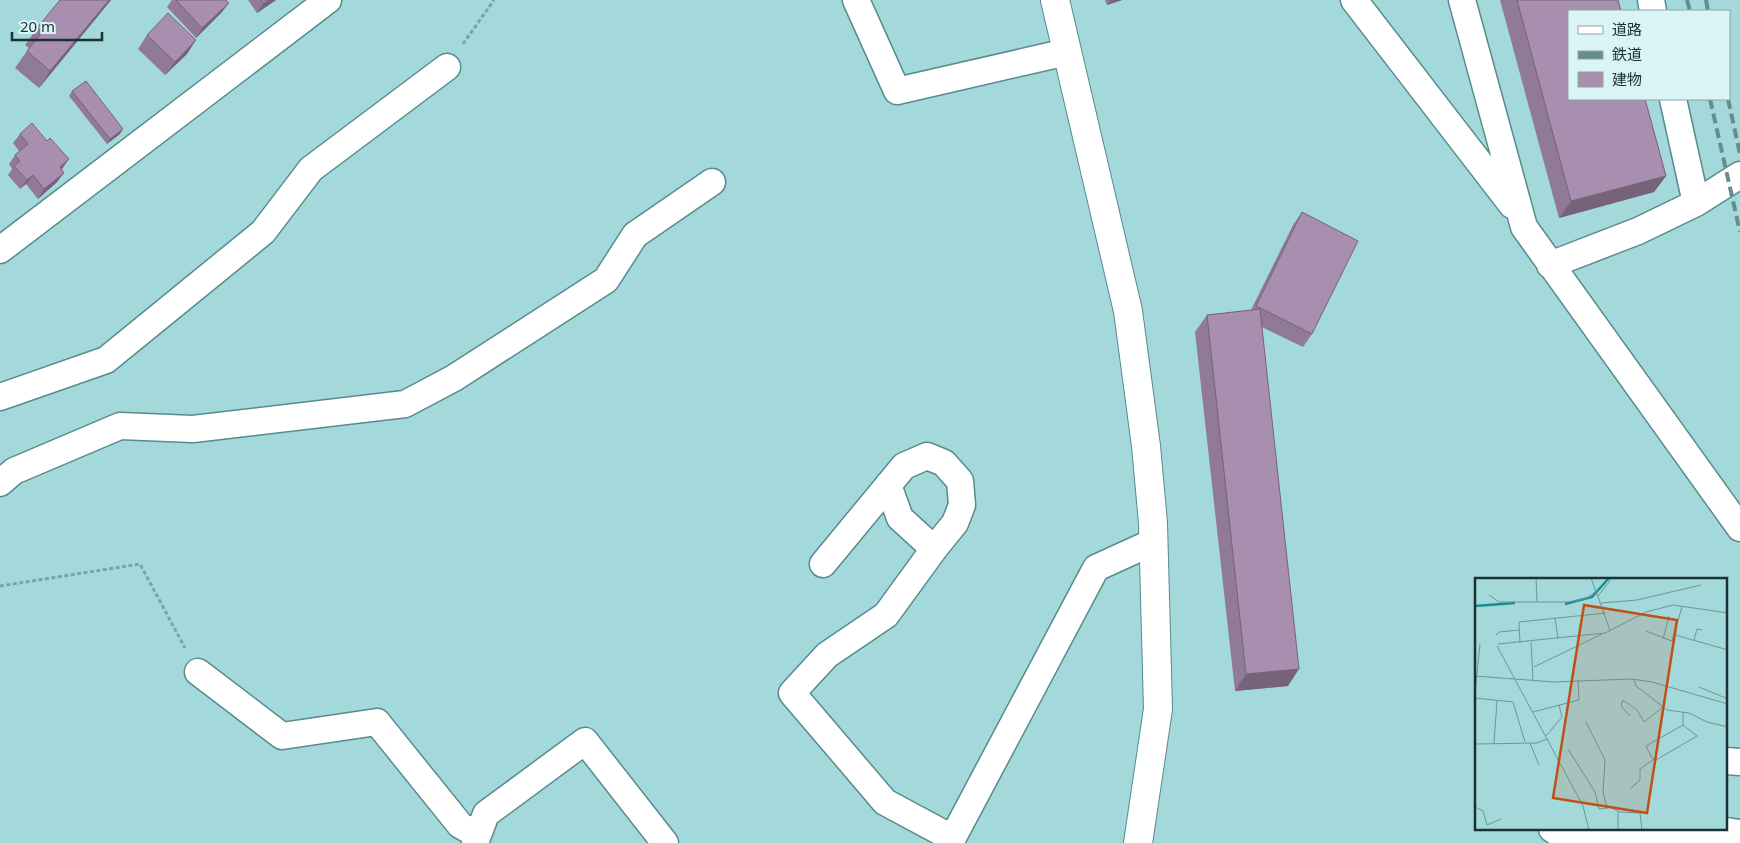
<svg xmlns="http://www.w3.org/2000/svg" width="1740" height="843" viewBox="0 0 1740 843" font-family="'Noto Sans','Noto Sans JP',sans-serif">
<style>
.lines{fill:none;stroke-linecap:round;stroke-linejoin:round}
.street-casing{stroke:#578b8d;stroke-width:29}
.secondary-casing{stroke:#578b8d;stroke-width:30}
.path{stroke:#78a4a5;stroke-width:3;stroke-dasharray:4 2.5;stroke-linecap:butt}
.street{stroke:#fff;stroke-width:26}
.secondary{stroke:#fff;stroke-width:28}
.rail{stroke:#658d8f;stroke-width:4;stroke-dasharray:10 5;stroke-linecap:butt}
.wall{fill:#907a96}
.shaded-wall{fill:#76637a}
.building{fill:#a88eaf;stroke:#76637a}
.inset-river{fill:none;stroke:#178e93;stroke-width:2.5}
.inset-road{fill:none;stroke:#6d9697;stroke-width:1}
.view{fill:#bf5114;fill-opacity:0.15;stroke:#bf5114;stroke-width:2.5}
.inset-edge{fill:none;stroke:#1b3132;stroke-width:2.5}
</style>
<rect width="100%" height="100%" fill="#a3d9db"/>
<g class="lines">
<defs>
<path id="street" d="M856 0 897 91 1067 52
M1354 0 1512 205
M1462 0 1524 227 1740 528
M1651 0 1653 11
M1673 99 1696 203
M0 250 328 0
M1550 265 1638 231 1696 203 1740 175
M0 397 106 360 263 232 311 169 447 67
M0 483 14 471 120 426 193 429 405 404 454 378 606 280 635 235 712 182
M888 485 900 518 934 549
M823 564 904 466 927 456 944 463 960 481 962 505 955 523 934 549 886 615 827 655 792 693 885 802 952 838
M198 672 282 736 377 722 460 825 478 835
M1726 761 1740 762
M1552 829 1567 839 1602 840 1655 832 1718 830 1740 833
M475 843 486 814 585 741 665 843
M950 843 1096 568 1153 542"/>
<path id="secondary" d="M1055 0 1128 311 1146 446 1153 523 1158 709 1138 843"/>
</defs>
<use href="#street" class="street-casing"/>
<use href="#secondary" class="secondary-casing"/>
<path class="path" d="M463 44 494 0
M0 586 140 564 185 648"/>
<use href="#street" class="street"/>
<use href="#secondary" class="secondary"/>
<path class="rail" d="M1687 0 1690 11
M1706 0 1708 11
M1710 99 1740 232
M1728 99 1740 154"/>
</g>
<path class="wall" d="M111 0 39 88 15 68 29 48 25 45 37 28Z
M172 0H226L222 12 196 38 167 7Z
M248 0H276L257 13Z
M1105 0H1122L1107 5Z
M1500 0H1618L1666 176 1654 192 1559 218Z
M147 35 187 54 165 75 138 49Z
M72 91 120 134 107 144 69 96Z
M20 134 61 169 57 182 38 199 26 184 20 189 8 175 12 169 9 164 15 155 19 151 13 143Z
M1302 212 1312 334 1303 347 1262 327 1288 686 1235 691 1195 332 1207 315 1251 310 1293 225Z"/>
<path class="shaded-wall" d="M109 0H111L39 88 50 71Z
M269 0H276L257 13 263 4Z
M1111 0H1122L1107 5Z
M229 3 222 12 196 38 202 28Z
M196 40 187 54 165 75 175 62Z
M123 129 120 134 107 144 110 139Z
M69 159 62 169 53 176 60 167Z
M64 173 57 182 38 199 44 189Z
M33 175 26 184 20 189 27 180Z
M1666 176 1654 192 1559 218 1571 201Z
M1299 669 1288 686 1235 691 1246 674Z"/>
<path class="building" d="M60 0H109L50 71 27 51 42 32 37 28Z
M176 0H226L229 3 202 28Z
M261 0H269L263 4Z
M1517 0H1618L1621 11H1569V99H1645L1666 176 1571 201Z
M168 13 196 40 175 62 147 35Z
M86 81 123 129 110 139 72 91Z
M32 123 47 141 50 138 69 159 60 167 64 173 44 189 33 175 27 180 14 166 20 161 15 155 28 144 20 134Z
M1302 212 1358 241 1312 334 1256 306Z
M1260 309 1299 669 1246 674 1207 315Z"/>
<g transform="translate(1475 578)">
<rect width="252" height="252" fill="#a3d9db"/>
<path class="inset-river" d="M90 26 117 19 134 0M0 28 40 25"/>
<path class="inset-road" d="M61 0 62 23M116 0 135 52M14 17 24 24H94L112 20 121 13M123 18 137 0M126 25 162 22 226 7M80 40 83 60M171 53 197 63 207 29M21 57 24 54 44 52M200 57 253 72M188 61 194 38M219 62 222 51 227 52M56 64 58 102M45 65 44 44 131 35M23 66 130 55 171 34 198 27 253 35M22 68 108 228 114 252M59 89 127 56M0 98 79 104 157 101 177 104 253 126M159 101 161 108 192 132 214 135 232 144 253 149M224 109 253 121M0 114 5 66M0 120 38 124 50 164M58 134 104 122 103 102M155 138 146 128 148 122 162 132 169 144 188 129M111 144 130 182 128 214 131 227 145 234 165 235 167 252M208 147 171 168 177 180 181 182 222 158 208 147V134M71 158 87 139 84 127M19 165 22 123M55 165 64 187M0 166 62 165 72 161M93 171 120 214 124 231 133 230M156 210 165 202V191L179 181M0 229 8 233 12 247 26 241M143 252V233"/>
<path class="view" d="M109 27 202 42 172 235 78 220Z"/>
<rect width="252" height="252" class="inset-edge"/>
</g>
<rect x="1568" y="10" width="162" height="90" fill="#daf4f5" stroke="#8ea6a7"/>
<rect x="1578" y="26" width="25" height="8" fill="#ffffff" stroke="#8ea6a7"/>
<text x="1612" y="35" font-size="15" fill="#1b3132">道路</text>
<rect x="1578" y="51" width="25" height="8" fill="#658d8f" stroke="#8ea6a7"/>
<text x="1612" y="60" font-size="15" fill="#1b3132">鉄道</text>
<rect x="1578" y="72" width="25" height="15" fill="#a88eaf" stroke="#8ea6a7"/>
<text x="1612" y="85" font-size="15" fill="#1b3132">建物</text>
<path d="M12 32v8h90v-8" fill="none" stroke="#1b3132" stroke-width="2.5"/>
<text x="20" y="32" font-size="15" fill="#1b3132" stroke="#daf4f5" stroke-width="4" paint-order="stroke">20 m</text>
</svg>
